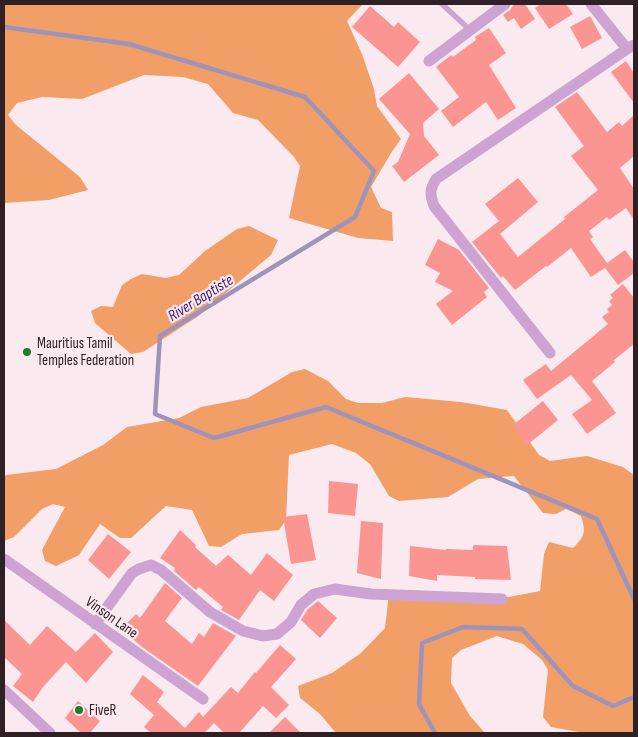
<svg xmlns="http://www.w3.org/2000/svg" width="638" height="737" viewBox="0 0 638 737" font-family="'Sofia Sans Condensed',sans-serif">
<style>
.forest{fill:#f29e67}
.lines{fill:none;stroke-linecap:round;stroke-linejoin:round}
.stream{stroke:#9e94bb;stroke-width:4.5}
.building{fill:#fa9591}
.lane{stroke:#cda3d4;stroke-width:5.5}
.street{stroke:#cda3d4;stroke-width:11}
.poi-dot{fill:#1c7b2c;stroke:#faeaf0;stroke-width:2}
.labels{text-anchor:middle;stroke-width:4.5;stroke-linejoin:round;paint-order:stroke}
.poi-label{font-size:15px;fill:#2f2026;stroke:#faeaf0;text-anchor:start}
.street-label{font-size:15px;fill:#2f2026;stroke:#faeaf0}
.water-label{font-size:16px;font-style:italic;fill:#3c1c7e;stroke:#faeaf0}
</style>
<rect width="100%" height="100%" fill="#faeaf0"/>
<path class="forest" d="M4 4H363L347 21 362 54 374 89 377 106 401 139 391 153 371 187 381 208 392 212 393 241 358 238 289 218 300 166 294 157 258 120 233 113 208 84 183 77 144 75 82 99 42 97 17 103 8 115 16 125 80 177 88 190 49 200 4 203Z
M249 226 278 240 271 255 197 317 143 352 131 354 95 323 91 311 101 306 113 307 122 285 131 279 142 274 166 278 179 275 205 251 237 229Z
M305 369 328 381 346 399 358 403H382L405 397 461 402 507 410 539 455 550 461 587 456 623 467 634 475V733H584L551 727 543 717 548 670 542 660 523 644 497 636 461 650 452 658 451 683 470 716 485 733H336L320 714 300 698 298 686 332 673 361 653 385 628 389 593 504 598 540 591 544 554 549 542 573 548C585 536 586 532 581 516L566 509 556 514 543 513 514 476 478 479 448 497 399 501 389 496 370 464 356 453 332 444 289 455 286 520 279 530 242 534 221 547 209 546 192 510 166 506 131 538H120L100 524 79 555 56 566 45 561 42 550 65 507 53 504 42 509 14 537 4 541V477L6 475 56 469 103 445 127 427 179 418 201 407 248 398 292 372Z"/>
<g class="lines">
<path class="stream" d="M4 27 129 44 305 97 374 171 355 217 160 336 155 414 214 438 326 407 597 519 634 599
M435 733 419 704 422 643 463 627 522 629 573 686 613 706 634 697"/>
</g>
<path class="building" d="M514 4H525L535 19 521 29 514 18 508 22 503 15 510 10Z
M541 4H566L573 14 549 29 535 8Z
M370 6 394 27 398 22 420 42 398 67 352 27Z
M590 16 602 38 582 49 570 27Z
M489 28 506 53 489 65 516 108 498 120 486 102 453 127 441 111 459 97 436 67 451 55 453 57 476 40 475 37Z
M626 61 634 73V103L611 72Z
M409 73 439 109 423 123 424 136 439 155 404 182 392 166 398 162 410 134 379 99Z
M577 92 607 132 619 122 622 126 634 115V156L620 168 634 189V220L626 208 609 220 607 217 589 231 593 237 590 239 607 263 625 250 634 262V273L618 285 605 268 591 277 571 248 547 267 546 266 515 290 503 276 501 278 472 242 499 221 485 204 518 178 538 202 500 234 518 257 565 219 564 217 598 190 571 156 584 146 555 107Z
M438 239 459 250 489 288 484 292 487 297 452 325 436 304 453 291 435 282 440 273 425 265Z
M623 284 634 298V344L614 360 615 362 592 381 616 413 587 434 572 414 592 400 571 375 537 399 523 380 546 364 551 371 608 324 602 317 609 312 607 309 612 305 609 301 613 298 610 295Z
M543 401 558 420 526 446 513 425Z
M329 481 358 484 355 516 328 513Z
M307 514 316 560 291 564 283 517Z
M361 521 383 523 381 579 357 573Z
M180 530 196 545 195 547 216 566 228 555 251 575 267 553 293 575 274 601 260 590 239 620 221 610 223 607 199 587 196 590 174 571 175 568 160 558Z
M108 534 131 552 109 579 88 560Z
M473 545 507 546 511 580 475 579V577L437 575V581L409 576 410 546 446 550V549L473 550Z
M165 583 182 598 165 621 192 644 199 633 204 637 213 623 236 636 198 686 142 647 121 629 136 614 140 618Z
M318 601 337 618 320 638 301 620 307 610Z
M4 620 30 645 47 626 76 652 95 633 113 652 86 683 66 662 43 687 33 702 13 686 22 674 4 657Z
M280 645 296 659 271 687 289 705 276 718 263 706 239 733H224L214 723 204 733H151L144 727 154 715 130 694 143 675 164 692 157 702 185 728 199 712 203 717 231 687 238 693 255 672 256 673Z
M78 701 100 721 90 733H81L65 718Z
M285 717 301 733H269Z"/>
<g class="lines">
<path class="lane" d="M442 4 470 30"/>
<path class="street" d="M591 4 627 49 634 45
M429 61 505 4
M550 353 434 206C430 194 429 191 436 179L627 49
M4 559 203 699
M95 624 132 573 139 569 151 565 161 570 210 612 243 631 263 636 277 634 291 622 301 605 314 594 335 589 371 594 502 599
M4 690 50 733"/>
</g>
<g class="poi-dot">
<circle cx="27" cy="352" r="5"/>
<circle cx="79" cy="710" r="5"/>
</g>
<g class="labels">
<g class="poi-label">
<text x="37" y="348">Mauritius Tamil<tspan x="37" dy="17">Temples Federation</tspan></text>
<text x="89" y="715">FiveR</text>
</g>
<g class="street-label">
<text transform="translate(112 617) rotate(35)" y="5">Vinson Lane</text>
</g>
<g class="water-label">
<text transform="translate(200 297) rotate(-32)" y="6">River Baptiste</text>
</g>
</g>
<rect width="638" height="737" fill="none" stroke="#2f2026" stroke-width="10"/>
</svg>
